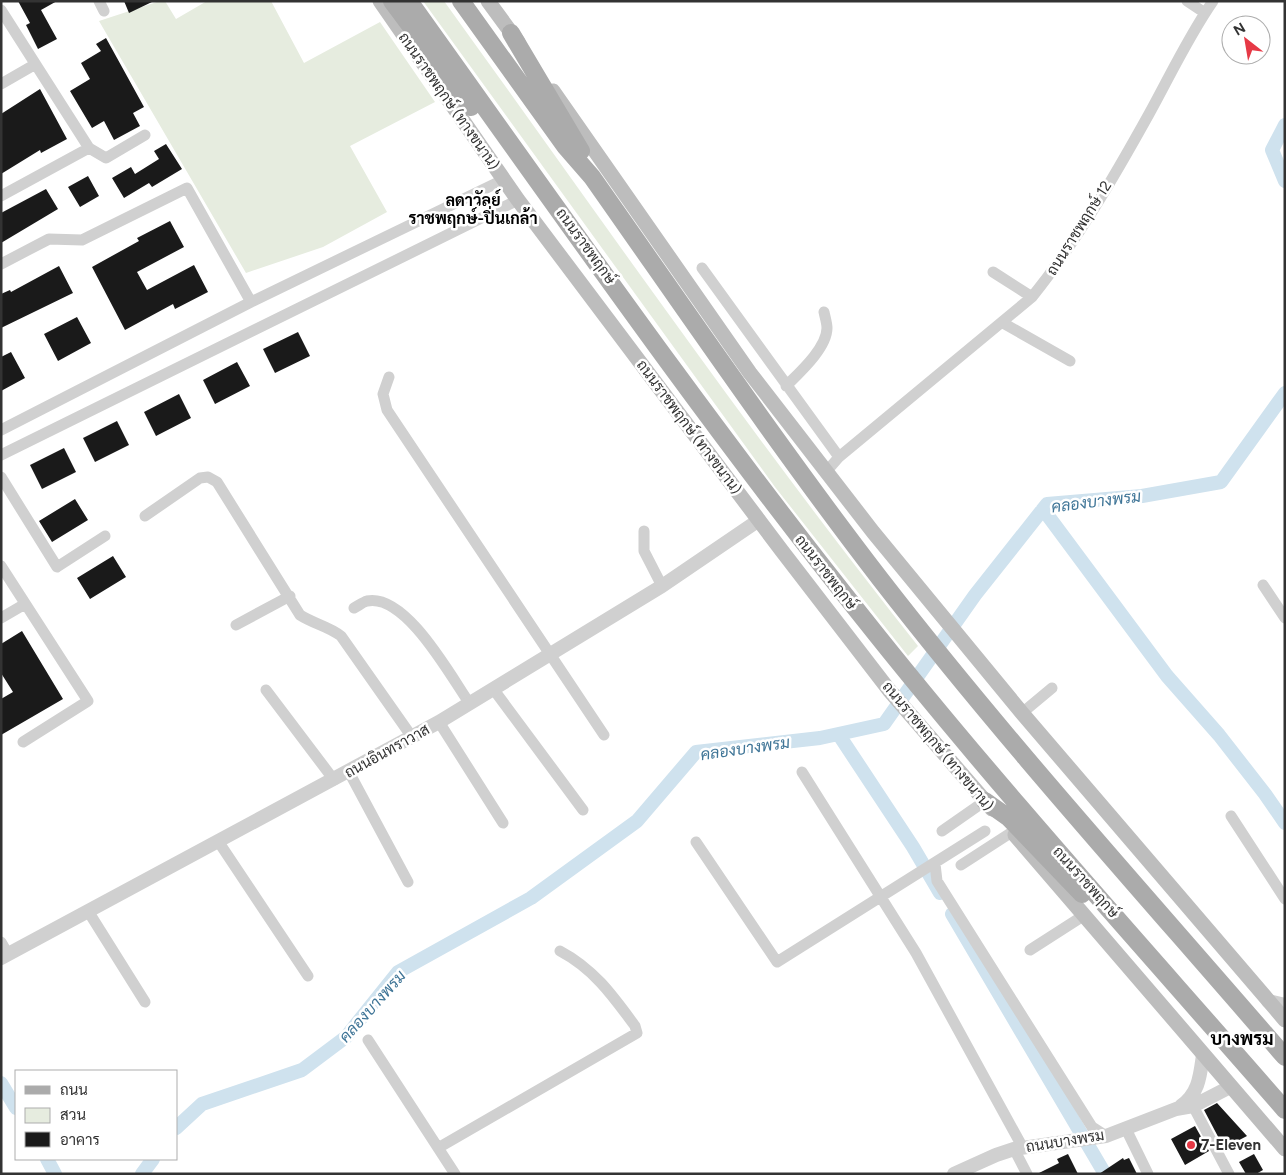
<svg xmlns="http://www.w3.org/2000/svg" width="1286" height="1175" viewBox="0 0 1286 1175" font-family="Figtree,Sarabun,sans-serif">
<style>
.green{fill:#e6ecdf}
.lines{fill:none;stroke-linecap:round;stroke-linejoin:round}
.canal{stroke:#cfe2ee;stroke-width:14}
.building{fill:#1a1a1a}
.minor{stroke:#d0d0d0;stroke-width:11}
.tertiary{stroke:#d0d0d0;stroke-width:14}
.secondary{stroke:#bdbdbd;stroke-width:15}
.primary{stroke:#ababab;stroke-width:18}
.poi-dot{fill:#e63946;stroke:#fff;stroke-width:2}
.labels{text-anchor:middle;stroke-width:5;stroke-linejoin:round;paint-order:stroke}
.street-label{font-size:15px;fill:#333;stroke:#fff}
.poi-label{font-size:15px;font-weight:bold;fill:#333;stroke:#fff;text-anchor:start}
.neighbourhood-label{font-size:16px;font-weight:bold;fill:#000;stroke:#fff}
.water-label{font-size:16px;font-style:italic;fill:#3f7597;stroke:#fff}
.quarter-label{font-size:18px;font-weight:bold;fill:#000;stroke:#fff}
</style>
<rect width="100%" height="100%" fill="#fff"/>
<path class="green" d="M160 1H165L176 19 207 1H271L304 63 380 22 435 102 350 146 387 212 323 247 246 273 99 21Z
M423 1H444C600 217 752 437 918 646L908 656 775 487Z"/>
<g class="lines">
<path class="canal" d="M1285 125 1272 150 1285 181
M1043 509 1167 676 1219 735 1265 794 1285 823
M839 735 913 847 940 893
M952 914 1105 1174
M1 1083 16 1108
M176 1128 202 1104 302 1070 346 1037 398 972 531 898 637 821 696 752 820 738 884 724 975 595 1047 504 1142 496 1221 482 1285 393
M47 1159 55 1174
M142 1174 153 1159"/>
</g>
<path class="building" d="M18 1H57L41 10 57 39 38 49 26 25 30 23Z
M124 1H154L129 13Z
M106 38 144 107 133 113 140 126 114 140 104 121 92 128 70 91 90 79 81 63 101 51 96 44Z
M40 89 67 139 41 153 40 150 1 174V114Z
M166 144 182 169 152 187 149 183 124 198 112 178 131 167 135 174 159 159 154 151Z
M88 176 99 196 80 207 68 187Z
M46 189 58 209 1 243V213Z
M170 221 184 247 137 272 147 290 194 265 208 292 175 309 173 304 125 330 92 267 139 241 137 238Z
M59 266 73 293 1 328V294L10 290 11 292Z
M77 317 91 343 58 361 44 334Z
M298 332 310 356 275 373 263 349Z
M11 352 25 378 1 391V357Z
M237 362 250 386 215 404 203 380Z
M179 394 191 418 156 436 144 412Z
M117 421 129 445 95 462 83 438Z
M64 448 76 472 42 489 30 465Z
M75 499 88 520 52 542 39 521Z
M113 556 126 577 90 599 77 578Z
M22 631 63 699 1 735V699L13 692 1 673V644Z
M1217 1103 1247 1136 1224 1148 1204 1110Z
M1195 1126 1209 1151 1185 1165 1171 1139Z
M1068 1154 1078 1174H1037L1059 1163 1057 1159Z
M1254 1154 1263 1170 1256 1174H1246L1239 1162Z
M1123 1158 1124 1160 1129 1158 1137 1174H1099Z"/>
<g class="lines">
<path class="minor" d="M99 1 104 11
M1187 1 1205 13
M1 10 89 148 106 158 145 135
M1 84 34 65
M1 196 89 148
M1 264 49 239 82 240 187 188 251 302
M702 268 839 457
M993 272 1032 297
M1003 323 1070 361
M389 377 383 394 387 410 604 735
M786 386C799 373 827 348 827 328 827 323 825 317 824 312
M1 430 251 302 505 179
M1 455 518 200
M826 472 839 457 1032 297C1077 241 1114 177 1149 114 1170 76 1188 37 1213 1
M1 477 57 567 105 536
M145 516 200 478 208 477 217 482 300 615C314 624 328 626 341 636L412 737
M644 531V551L662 586
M1 566 88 701 23 742
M1263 585 1285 618
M354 608C358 606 363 602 367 601 406 593 451 677 470 704
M1 618 25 604
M236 625 290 596
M266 690 334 780
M494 690 583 810
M1022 713 1052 688
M439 722 503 823
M349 772 408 882
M802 772 916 953 1023 1148
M1231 816 1285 899
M942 831 985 801
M218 841 308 976
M696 842 777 962 985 831
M935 864 937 881 1092 1127 1106 1136
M961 865 1012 832
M88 911 145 1002
M1 942 8 954
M1030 950 1083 916
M368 1040 455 1174
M1193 1106 1229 1174
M1126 1129 1148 1174
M438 1148 637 1033 635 1026C613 996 594 969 560 951
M1014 1149 1027 1174"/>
<path class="tertiary" d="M1 958 439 722 662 586 759 520
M1268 1001 1285 1005
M1181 1106C1199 1093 1200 1076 1203 1055
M954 1174 996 1155 1014 1149 1106 1136 1176 1109 1193 1106 1230 1087"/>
<path class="secondary" d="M380 1 518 200 782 551 889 690 992 809
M488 1 518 42
M553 91 750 373 873 532 1022 713 1285 1020
M1015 835 1285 1149"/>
<path class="primary" d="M392 1 471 107
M409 1C558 209 704 419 864 619 998 788 1143 947 1285 1110
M461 1 565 146 592 177C687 312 780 449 881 580 1008 744 1149 899 1285 1057
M511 33 581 151
M985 801 1009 818 1082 894"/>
</g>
<circle class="poi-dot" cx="1191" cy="1145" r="5"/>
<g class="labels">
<g class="street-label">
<text transform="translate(449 101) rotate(55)" y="5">ถนนราชพฤกษ์ (ทางขนาน)</text>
<text transform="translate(1079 228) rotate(-58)" y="5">ถนนราชพฤกษ์ 12</text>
<text transform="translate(586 246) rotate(54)" y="5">ถนนราชพฤกษ์</text>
<text transform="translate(689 427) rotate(53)" y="5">ถนนราชพฤกษ์ (ทางขนาน)</text>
<text transform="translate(826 572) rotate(52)" y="5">ถนนราชพฤกษ์</text>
<text transform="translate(938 746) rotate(50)" y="5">ถนนราชพฤกษ์ (ทางขนาน)</text>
<text transform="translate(387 751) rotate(-29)" y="5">ถนนอินทราวาส</text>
<text transform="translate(1086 882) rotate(48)" y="5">ถนนราชพฤกษ์</text>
<text transform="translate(1065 1141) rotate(-9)" y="5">ถนนบางพรม</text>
</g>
<g class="poi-label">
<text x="1201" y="1150">7-Eleven</text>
</g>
<g class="neighbourhood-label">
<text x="473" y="206">ลดาวัลย์<tspan x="473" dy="18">ราชพฤกษ์-ปิ่นเกล้า</tspan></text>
</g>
<g class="water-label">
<text transform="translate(1096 501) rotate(-7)" y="6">คลองบางพรม</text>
<text transform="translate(745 748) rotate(-8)" y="6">คลองบางพรม</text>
<text transform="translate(372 1006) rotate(-48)" y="6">คลองบางพรม</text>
</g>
<g class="quarter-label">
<text x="1242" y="1045">บางพรม</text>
</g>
</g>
<rect width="1286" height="1175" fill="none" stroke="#333333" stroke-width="5"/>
<rect x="15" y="1070" width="162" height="90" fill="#ffffff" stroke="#adadad"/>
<rect x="25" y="1086" width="25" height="8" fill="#ababab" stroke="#adadad"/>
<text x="60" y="1095" font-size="15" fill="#333333">ถนน</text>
<rect x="25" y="1108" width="25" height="15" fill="#e6ecdf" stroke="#adadad"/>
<text x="60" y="1120" font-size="15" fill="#333333">สวน</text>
<rect x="25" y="1132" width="25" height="15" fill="#1a1a1a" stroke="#adadad"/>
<text x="60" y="1145" font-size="15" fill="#333333">อาคาร</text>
<g transform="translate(1246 40) rotate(329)"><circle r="24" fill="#ffffff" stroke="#adadad"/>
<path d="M0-4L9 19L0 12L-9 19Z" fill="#e63946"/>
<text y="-8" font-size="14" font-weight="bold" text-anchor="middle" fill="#333333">N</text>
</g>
</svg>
